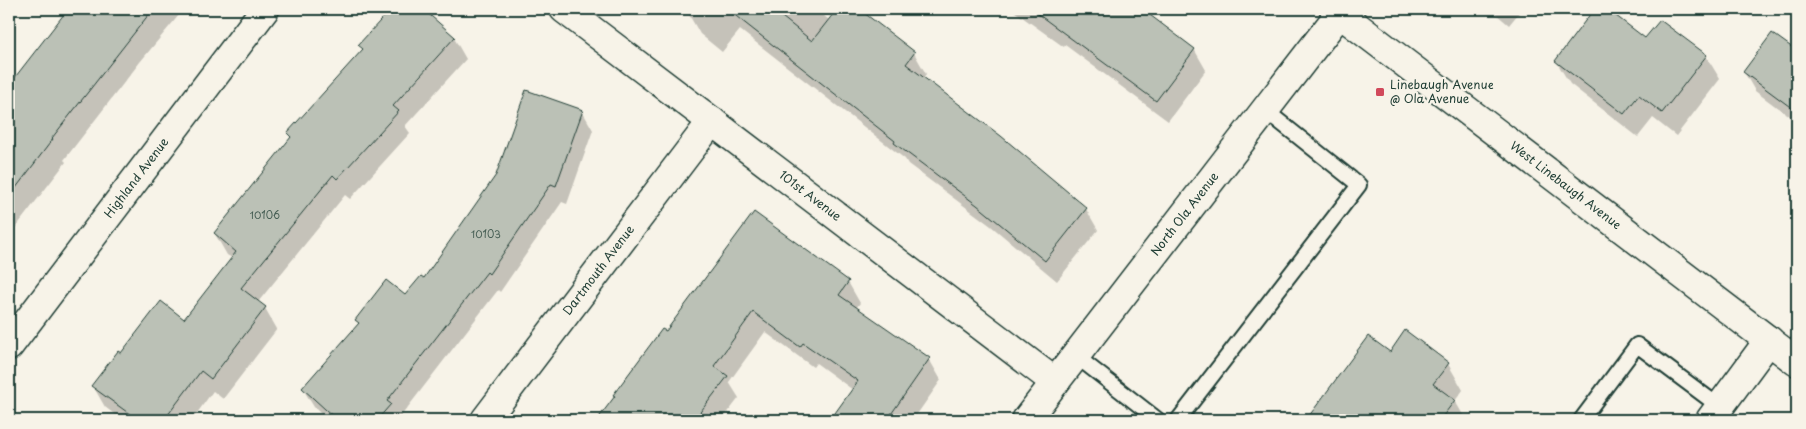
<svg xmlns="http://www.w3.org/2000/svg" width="1806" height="429" viewBox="0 0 1806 429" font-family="'Playpen Sans',sans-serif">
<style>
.shadow{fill:#0003}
.building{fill:#bbc1b6;stroke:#1f3d34}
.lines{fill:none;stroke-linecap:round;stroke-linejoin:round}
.service-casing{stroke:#1f3d34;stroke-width:18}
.minor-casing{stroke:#1f3d34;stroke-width:31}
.tertiary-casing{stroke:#1f3d34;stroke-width:31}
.service{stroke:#f7f3e8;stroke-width:14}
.minor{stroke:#f7f3e8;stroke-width:28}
.tertiary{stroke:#f7f3e8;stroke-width:28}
.poi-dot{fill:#d1495b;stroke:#f7f3e8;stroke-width:2}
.labels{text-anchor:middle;stroke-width:4.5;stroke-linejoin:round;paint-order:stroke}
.number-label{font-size:10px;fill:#465e54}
.poi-label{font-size:12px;fill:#1f3d34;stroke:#f7f3e8;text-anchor:start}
.street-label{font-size:12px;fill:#1f3d34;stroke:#f7f3e8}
</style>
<rect width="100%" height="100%" fill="#f7f3e8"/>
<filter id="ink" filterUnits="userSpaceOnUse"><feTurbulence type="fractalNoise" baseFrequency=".02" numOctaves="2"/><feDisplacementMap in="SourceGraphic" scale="10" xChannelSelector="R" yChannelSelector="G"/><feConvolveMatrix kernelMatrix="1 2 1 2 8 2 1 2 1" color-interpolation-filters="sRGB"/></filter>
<g filter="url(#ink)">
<path class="shadow" d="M69 9H184L140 62 64 160 66 162 9 236V87Z
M392 9H421L454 38 466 59 405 126 410 133 350 199 345 195 258 302 265 308 277 329 223 399 213 391 192 420H122L105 407 93 386 122 355 184 321 232 258 227 255 215 234 292 139 288 133 363 50 360 45Z
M691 9H816L829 20 838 9H857L914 53 926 74 923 78 1086 209 1098 230 1057 281 991 226 908 164 905 159 740 30 722 52 700 34 688 13Z
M1011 9H1139L1194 49 1206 70 1168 121 1065 45 1064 47Z
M1490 9H1522L1509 25Z
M1596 9H1605L1646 40 1706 56 1720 79 1676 136 1653 118 1638 137 1570 84 1556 61Z
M1797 48V122L1755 91 1744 72 1795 51Z
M582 111 593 130 567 204 562 202 500 292 498 290 398 420H327L314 407 303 389 359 324 357 320 406 297Z
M848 282 860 303 856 308 929 359 941 380 913 420H832L853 390 816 363 813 367 765 332 729 382 739 398 722 420H598L663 330 667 333Z
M1368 338 1390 354 1448 364 1463 390 1455 401 1466 420H1308Z"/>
<path class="building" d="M68 9H153L52 138 53 139 9 197V85Z
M391 9H423L455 37 393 106 399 111 337 179 333 175 241 288 266 307 211 379 201 371 164 420H138L91 386 118 351 121 353 161 301 184 319 236 252 214 233 291 137 287 133 363 49 358 45Z
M727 9H772L812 41 837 9H859L915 52 906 64 1001 136 1087 208 1045 261 977 205 894 143 895 141Z
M1031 9H1142L1195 49 1156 101Z
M1594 9H1607L1645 38 1660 20 1707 55 1662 113 1639 95 1624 114 1555 61Z
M1772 33 1797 51V112L1743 72Z
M526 90 583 110 556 186 551 184 489 274 487 272 387 401 391 404 377 420H337L302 388 359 323 355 320 386 280 405 295 421 276 424 278 496 175Z
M754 212 849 281 839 295 930 358 887 420H830L858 381 803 343 800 347 753 312 714 366 728 376 694 420H597L615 396 613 395 662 329 666 331Z
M1405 330 1449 363 1433 384 1455 400 1440 420H1306L1368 336 1390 352Z"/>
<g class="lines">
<defs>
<path id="service" d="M1076 356 1158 420
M1178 420 1359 185 1265 110
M1581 420 1637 345 1720 407"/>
<g id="minor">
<path id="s1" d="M564 9 1055 382"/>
<path id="s2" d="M9 346 265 9"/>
<path id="s3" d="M485 420 712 121"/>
<path id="s4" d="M1026 420 1343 9"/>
<path d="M1710 420 1769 340"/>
</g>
<g id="tertiary">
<path id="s5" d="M1334 9 1797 362"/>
</g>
</defs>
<use href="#service" class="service-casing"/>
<use href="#minor" class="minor-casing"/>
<use href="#tertiary" class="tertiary-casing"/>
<use href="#service" class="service"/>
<use href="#minor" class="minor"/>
<use href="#tertiary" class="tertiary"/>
</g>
</g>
<rect class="poi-dot" x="1375" y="87" width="10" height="10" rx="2.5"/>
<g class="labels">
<g class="number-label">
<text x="265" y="219">10106</text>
<text x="486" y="238">10103</text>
</g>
<g class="poi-label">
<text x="1390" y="89">Linebaugh Avenue<tspan x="1390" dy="14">@ Ola Avenue</tspan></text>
</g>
<g class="street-label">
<text dy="4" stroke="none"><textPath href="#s2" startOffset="211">Highland Avenue</textPath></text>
<text dy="4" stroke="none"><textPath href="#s5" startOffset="291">West Linebaugh Avenue</textPath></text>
<text dy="4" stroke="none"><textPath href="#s1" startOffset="309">101st Avenue</textPath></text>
<text dy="4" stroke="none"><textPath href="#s4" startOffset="260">North Ola Avenue</textPath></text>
<text dy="4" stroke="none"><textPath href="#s3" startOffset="188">Dartmouth Avenue</textPath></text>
</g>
</g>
<rect width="1806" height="429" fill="none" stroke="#f7f3e8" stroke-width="30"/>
<rect x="15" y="15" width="1776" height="399" fill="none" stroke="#1f3d34" stroke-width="2" filter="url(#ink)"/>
</svg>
